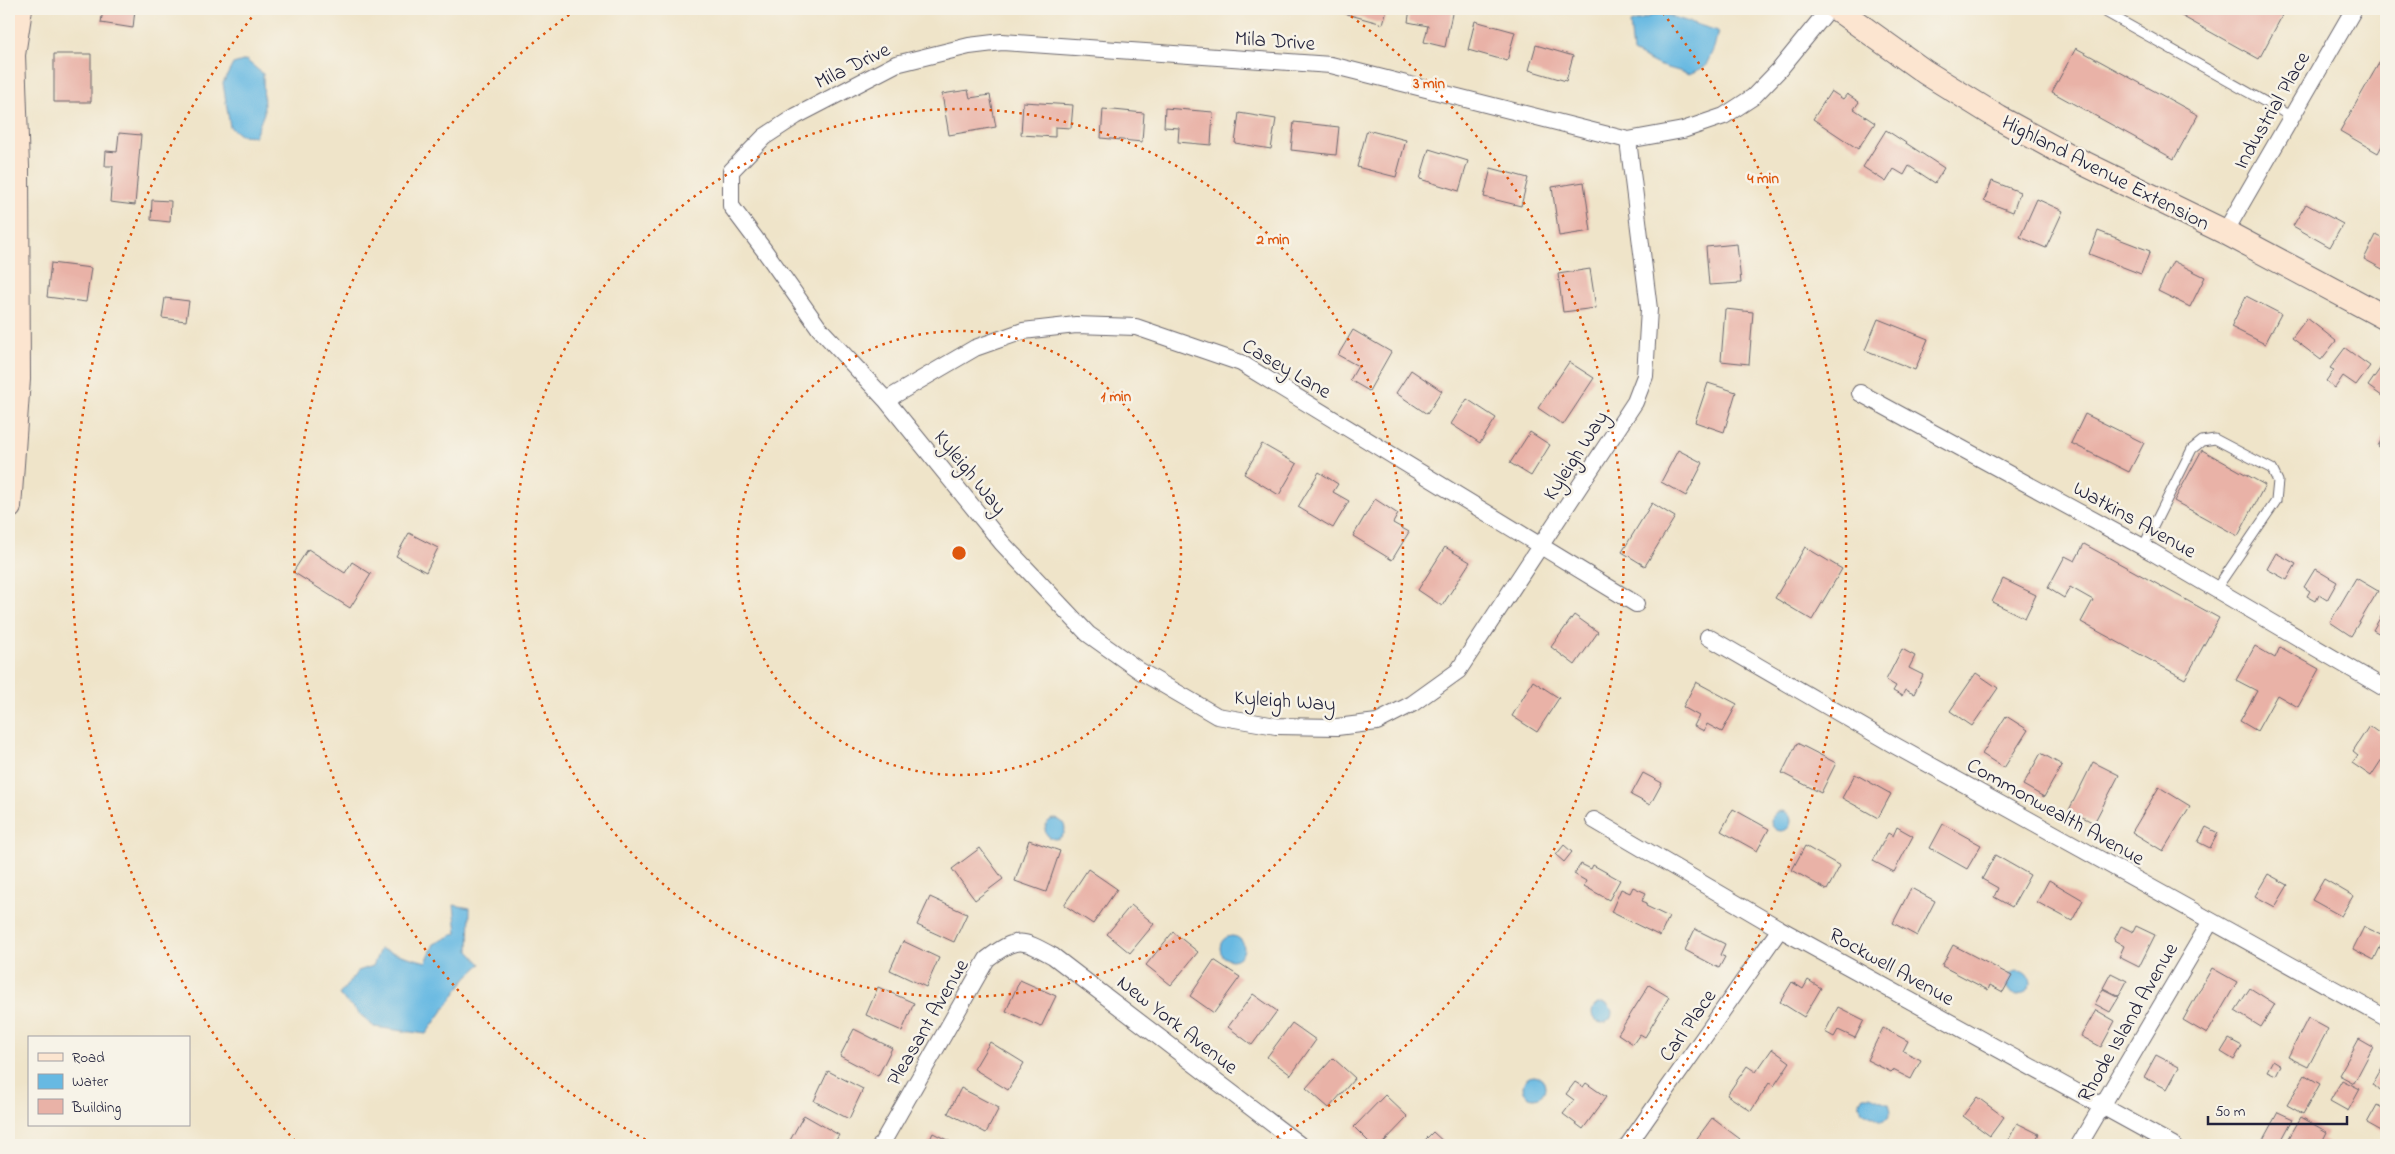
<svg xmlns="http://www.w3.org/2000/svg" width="2395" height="1154" viewBox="0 0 2395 1154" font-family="'Indie Flower',sans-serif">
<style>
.water{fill:#67b9e2;stroke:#446e8e}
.building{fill:#e9b2a7}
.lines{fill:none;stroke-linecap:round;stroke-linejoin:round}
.lane-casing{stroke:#6a666d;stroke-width:11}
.street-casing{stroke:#6a666d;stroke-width:18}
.secondary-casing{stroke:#6a666d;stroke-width:26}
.lane{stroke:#fff;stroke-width:9}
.street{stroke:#fff;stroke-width:16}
.secondary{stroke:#fce5d0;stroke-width:24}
.ring{fill:none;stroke:#de560e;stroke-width:2.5;stroke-dasharray:2.5 5}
.labels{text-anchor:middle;stroke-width:5;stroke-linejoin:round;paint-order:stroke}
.street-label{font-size:21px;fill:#22223b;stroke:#f7f3e8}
.centre{fill:#de560e;stroke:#f7f3e8;stroke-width:2.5}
.ring-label{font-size:15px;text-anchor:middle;font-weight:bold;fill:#de560e;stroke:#f7f3e8;stroke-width:5;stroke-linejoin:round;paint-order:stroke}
</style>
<rect width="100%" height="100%" fill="#f7f3e8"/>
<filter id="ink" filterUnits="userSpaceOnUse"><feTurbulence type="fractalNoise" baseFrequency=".02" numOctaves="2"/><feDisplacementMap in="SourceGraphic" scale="10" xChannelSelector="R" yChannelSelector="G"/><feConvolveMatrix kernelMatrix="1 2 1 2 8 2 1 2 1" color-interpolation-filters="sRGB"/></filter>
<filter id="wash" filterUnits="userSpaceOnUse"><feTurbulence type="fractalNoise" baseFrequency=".0096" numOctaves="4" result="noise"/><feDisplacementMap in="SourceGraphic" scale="20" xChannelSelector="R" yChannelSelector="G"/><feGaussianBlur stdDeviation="1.12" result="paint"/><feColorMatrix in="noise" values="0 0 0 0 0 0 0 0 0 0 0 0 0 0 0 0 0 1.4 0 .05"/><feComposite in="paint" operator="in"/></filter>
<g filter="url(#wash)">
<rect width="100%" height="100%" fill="#efe4c9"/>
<path class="water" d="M1660 13 1718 31 1714 48 1705 67 1689 74 1658 65 1633 52 1630 23Z
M246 60 263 74 264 113 255 136 240 135 230 127 223 83 233 64Z
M1771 821a10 10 0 1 1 20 0a10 10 0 1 1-20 0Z
M1045 829a10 10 0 1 1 20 0a10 10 0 1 1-20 0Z
M454 905 470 908 469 951 481 964 467 977 426 1034 374 1027 339 995 358 971 373 966 380 949 426 962 434 944 457 933Z
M1220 948a12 12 0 1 1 24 0a12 12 0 1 1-24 0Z
M2006 983a12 12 0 1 1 24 0a12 12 0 1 1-24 0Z
M1592 1013a10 10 0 1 1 20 0a10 10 0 1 1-20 0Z
M1523 1087a11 11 0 1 1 22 0a11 11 0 1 1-22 0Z
M1863 1096H1870L1889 1104 1891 1111 1888 1118 1881 1121 1862 1111 1859 1103Z"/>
<g id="blocks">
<path class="building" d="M103 9H135L133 28 101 23Z
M1340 9H1387L1383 24 1339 12Z
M1410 9H1453L1445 47 1424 42 1428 26 1408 22Z
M2169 9H2269L2282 16 2259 59Z
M1475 21 1515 32 1507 61 1468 50Z
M1536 45 1573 56 1566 81 1529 70Z
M2076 48 2198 115 2174 159 2052 92Z
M2386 51V138L2378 153 2340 131Z
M54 54H91V102H54Z
M968 90 970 98 990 95 996 127 949 135 942 94Z
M1831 91 1843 99 1847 94 1859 102 1854 109 1875 123 1858 149 1813 119Z
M1023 102 1073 105 1071 128 1055 127V137L1021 135Z
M1165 108 1213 112 1211 145 1178 142 1179 128 1164 127Z
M1103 109 1144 113 1142 142 1101 138Z
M1239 113 1276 119 1271 149 1235 143Z
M1294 122 1339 127 1336 155 1291 150Z
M1367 130 1406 140 1396 177 1357 167Z
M1886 130 1944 168 1935 183 1909 166 1904 175 1894 169 1886 182 1863 167Z
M119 133 141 135 135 205 110 202 113 166H105L106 151 117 152Z
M1429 149 1468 161 1459 191 1420 179Z
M1491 168 1528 178 1521 206 1484 197Z
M1992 181 2020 192 2013 212 1984 201Z
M1584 182 1591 231 1559 236 1552 187Z
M2037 199 2063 211 2046 248 2020 237Z
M152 200 171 201 170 222 151 220Z
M2306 204 2343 224 2330 247 2293 226Z
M2098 231 2150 251 2141 274 2089 254Z
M2376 235 2386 240V271L2364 259Z
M1737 244 1741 283 1709 285 1706 247Z
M2173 261 2205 277 2190 307 2158 291Z
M51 263 91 268 86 302 47 297Z
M1590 269 1596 308 1563 312 1558 274Z
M2246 296 2281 314 2265 344 2231 327Z
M165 298 189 301 186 321 162 318Z
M1725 309 1753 312 1749 364 1721 361Z
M2307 318 2336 341 2321 360 2292 338Z
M1878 319 1928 339 1915 370 1865 350Z
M1353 330 1391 352 1369 391 1350 380 1358 366 1338 355Z
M2345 348 2370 366 2356 385 2343 376 2335 388 2326 381 2334 370 2330 368Z
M2386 360V399L2368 386Z
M1569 362 1594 378 1563 425 1538 408Z
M1411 370 1442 391 1427 414 1396 393Z
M1708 383 1736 392 1724 432 1695 422Z
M1467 399 1496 418 1480 443 1451 424Z
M2085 414 2144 443 2129 472 2071 443Z
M2386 431V451L2378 446Z
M1530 432 1550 445 1531 476 1510 463Z
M1262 444 1297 464 1279 495 1244 474Z
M1678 450 1703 463 1686 496 1661 482Z
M2202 450 2265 485 2238 536 2174 501Z
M1319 472 1338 484 1333 492 1349 501 1333 528 1298 507Z
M1375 499 1398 514 1393 523 1409 532 1392 560 1353 536Z
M1652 503 1675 517 1645 566 1622 552Z
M409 533 438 548 426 572 396 556Z
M2084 544 2219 618 2185 679 2081 622 2093 600 2070 587 2064 598 2048 588 2065 556 2075 561Z
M1445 547 1470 562 1442 606 1418 590Z
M1805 547 1842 569 1812 620 1775 598Z
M308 549 345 573 352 562 371 574 350 608 293 572Z
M2276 553 2296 564 2287 580 2267 569Z
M2315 569 2337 582 2327 600 2319 595 2316 601 2307 596 2310 591 2304 587Z
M2356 578 2378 591 2351 636 2330 622Z
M2003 579 2036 595 2025 618 1992 602Z
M2386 608V637L2373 630Z
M1574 615 1598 632 1575 665 1551 647Z
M2255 646 2275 658 2280 647 2319 669 2298 707 2277 695 2257 731 2240 721 2257 691 2236 680Z
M1902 649 1915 656 1909 668 1923 675 1914 694 1905 690 1902 696 1893 691 1896 686 1886 680Z
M1976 673 1998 688 1972 726 1950 711Z
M1533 681 1559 698 1537 732 1512 716Z
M1696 682 1737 704 1722 732 1707 724 1704 731 1694 726 1699 716 1683 707Z
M2006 716 2028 730 2004 768 1982 754Z
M2369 726 2386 738V753L2371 776 2352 763 2358 755 2353 751Z
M1797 743 1836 763 1821 793 1782 773Z
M2041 753 2062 765 2044 797 2023 785Z
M2093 762 2119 775 2094 823 2069 810Z
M1643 773 1662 783 1650 805 1631 795Z
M1855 774 1891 794 1878 818 1842 798Z
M2159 787 2190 806 2163 851 2132 832Z
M1733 809 1769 829 1757 851 1721 831Z
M1943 824 1981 845 1967 869 1930 848Z
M1897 827 1913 836 1894 872 1873 861 1888 833 1893 836Z
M2206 827 2218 833 2210 848 2198 842Z
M1029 840 1060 851 1046 892 1015 881Z
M1564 845 1572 852 1564 862 1556 855Z
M1805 846 1840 866 1827 890 1792 870Z
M980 848 1003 879 975 900 952 869Z
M1995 855 2030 875 2012 907 1994 897 1998 888 1982 879Z
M1581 864 1591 869 1593 865 1620 880 1609 900 1584 886 1586 881 1574 874Z
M1088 869 1117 889 1093 924 1064 905Z
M2268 874 2288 885 2275 907 2255 896Z
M2324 879 2353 896 2341 916 2312 900Z
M2049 880 2083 900 2072 921 2037 902Z
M1633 887 1646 893 1642 901 1647 903 1646 906 1669 917 1660 936 1611 912 1621 889 1630 893Z
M1911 888 1935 901 1917 936 1893 923Z
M930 897 967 914 954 942 917 925Z
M1131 905 1154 924 1130 953 1107 934Z
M2121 926 2133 932 2136 926 2155 935 2139 967 2119 957 2124 946 2114 940Z
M2364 927 2385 937 2374 960 2353 949Z
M1695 929 1725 944 1720 955 1725 957 1719 968 1685 950Z
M1173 932 1198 952 1171 985 1146 965Z
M903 941 939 958 926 987 890 970Z
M1953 945 2012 976 2003 992 1990 985 1988 990 1942 966Z
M1214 960 1240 977 1214 1013 1190 996Z
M2212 968 2237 982 2207 1034 2183 1020Z
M2111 973 2127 981 2119 996 2103 988Z
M1020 980 1056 996 1041 1027 1006 1011Z
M1808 980 1821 988 1804 1017 1780 1002 1792 982 1803 989Z
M1649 985 1669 997 1645 1037 1640 1034 1633 1044 1618 1034Z
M878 987 914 1003 902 1031 866 1015Z
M2250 988 2275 1004 2261 1027 2235 1011Z
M2103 989 2119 997 2110 1012 2095 1004Z
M1253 994 1277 1011 1252 1045 1228 1027Z
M1838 1007 1864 1020 1855 1038 1838 1030 1834 1037 1825 1032Z
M2096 1010 2115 1021 2101 1047 2081 1036Z
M2308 1018 2328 1029 2308 1067 2288 1057Z
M1292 1023 1316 1040 1291 1075 1267 1057Z
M1883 1028 1908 1041 1903 1051 1921 1060 1911 1079 1893 1070 1891 1072 1867 1060Z
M854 1029 892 1048 878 1076 840 1056Z
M2229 1039 2242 1046 2234 1060 2221 1052Z
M2359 1039 2373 1047 2354 1083 2339 1075Z
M990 1042 1024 1063 1008 1090 974 1069Z
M1772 1049 1790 1062 1774 1086 1769 1083 1751 1111 1727 1095 1747 1066 1756 1072Z
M2156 1055 2179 1067 2167 1089 2144 1077Z
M1333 1058 1355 1078 1329 1108 1306 1088Z
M2273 1060 2281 1065 2276 1075 2267 1071Z
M2386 1061V1093L2372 1085Z
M828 1071 863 1089 849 1119 814 1101Z
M2305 1075 2320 1084 2303 1114 2287 1105Z
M2342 1080 2360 1089 2348 1111 2330 1101Z
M1575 1082 1583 1087 1586 1083 1606 1097 1583 1129 1563 1114 1574 1100 1566 1094Z
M961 1088 999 1108 986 1133 948 1113Z
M1385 1095 1408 1117 1381 1145H1372L1354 1127Z
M1977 1097 2004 1117 1990 1136 1963 1116Z
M2377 1105 2386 1110 2385 1133 2367 1123Z
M2278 1112 2293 1119 2279 1145H2260Z
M804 1115 839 1135 833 1145 788 1144Z
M2301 1117 2327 1132 2323 1140 2331 1145H2285Z
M1712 1118 1740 1139 1736 1145H1692Z
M2017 1123 2039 1134 2033 1145H2006Z
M1433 1132 1447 1145H1420Z
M933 1133 957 1145H927Z"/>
</g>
</g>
<g filter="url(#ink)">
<use href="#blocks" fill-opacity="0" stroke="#6a666d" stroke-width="1"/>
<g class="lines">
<defs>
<path id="lane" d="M2100 9 2292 117
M2143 547 2192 449 2202 441 2215 439 2272 469 2278 481 2276 501 2216 589"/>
<path id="street" d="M1628 140 1649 309 1645 376 1635 402 1458 671 1412 704 1377 722 1337 727 1276 726 1217 716 1140 671 1088 634 1002 543 886 400 819 328 764 250 731 206V171L764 137 796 116 896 64 969 46 1002 42 1331 65 1628 140 1683 130 1724 116 1753 97 1780 69 1829 9
M2225 232 2354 9
M1860 393 2152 552 2386 689
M886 400 975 348 1023 331 1076 325 1136 327 1241 363 1636 604
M1708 637 1894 745 2386 1018
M1594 820 1780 929 2173 1145
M881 1145 987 959C1017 936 1022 939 1053 956L1300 1145
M1628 1145 1780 929
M2079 1145 2211 921"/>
<path id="secondary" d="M1837 9 1925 72 1999 118 2067 155 2225 232 2386 318
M9 507 18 379 17 167 13 55 20 9"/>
</defs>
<use href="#lane" class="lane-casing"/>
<use href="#street" class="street-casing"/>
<use href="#secondary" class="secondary-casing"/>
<use href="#lane" class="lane"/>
<use href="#street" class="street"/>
<use href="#secondary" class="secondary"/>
</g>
</g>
<g class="ring">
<circle cx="959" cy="553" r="222"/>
<circle cx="959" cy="553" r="444"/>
<path d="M652 1143A665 665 0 0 1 573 12M1345 12A665 665 0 0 1 1266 1143"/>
<path d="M295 1141A887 887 0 0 1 255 13M1663 13A887 887 0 0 1 1623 1141"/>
</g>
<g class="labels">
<g class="street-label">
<text transform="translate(1275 40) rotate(4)" y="7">Mila Drive</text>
<text transform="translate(852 65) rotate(-26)" y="7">Mila Drive</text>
<text transform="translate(2271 110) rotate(-60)" y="7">Industrial Place</text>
<text transform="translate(2106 172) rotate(27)" y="7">Highland Avenue Extension</text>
<text transform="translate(1287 368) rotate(30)" y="7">Casey Lane</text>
<text transform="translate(1575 455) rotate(-57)" y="7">Kyleigh Way</text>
<text transform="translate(971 472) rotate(51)" y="7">Kyleigh Way</text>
<text transform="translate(2135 519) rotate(29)" y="7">Watkins Avenue</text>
<text transform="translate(1285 700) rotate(4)" y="7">Kyleigh Way</text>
<text transform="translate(2056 811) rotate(29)" y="7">Commonwealth Avenue</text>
<text transform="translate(1892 966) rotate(29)" y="7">Rockwell Avenue</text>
<text transform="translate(927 1022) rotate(-60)" y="7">Pleasant Avenue</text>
<text transform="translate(2127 1022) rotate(-60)" y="7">Rhode Island Avenue</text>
<text transform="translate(1178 1024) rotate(38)" y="7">New York Avenue</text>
<text transform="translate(1687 1025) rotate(-55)" y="7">Carl Place</text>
</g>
</g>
<circle cx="959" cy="553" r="8" class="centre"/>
<g class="ring-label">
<text x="1429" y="88">3 min</text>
<text x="1763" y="183">4 min</text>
<text x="1273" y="244">2 min</text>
<text x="1116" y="401">1 min</text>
</g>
<rect width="2395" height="1154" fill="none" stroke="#f7f3e8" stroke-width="30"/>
<rect x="28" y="1036" width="162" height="90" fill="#f7f3e8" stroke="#a29fa3"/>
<rect x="38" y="1053" width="25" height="8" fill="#fce5d0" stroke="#a29fa3"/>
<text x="72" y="1062" font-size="15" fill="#22223b">Road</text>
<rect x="38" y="1074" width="25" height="15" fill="#67b9e2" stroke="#a29fa3"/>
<text x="72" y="1086" font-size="15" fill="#22223b">Water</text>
<rect x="38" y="1099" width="25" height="15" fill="#e9b2a7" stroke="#a29fa3"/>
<text x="72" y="1112" font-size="15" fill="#22223b">Building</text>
<path d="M2208 1116v8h139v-8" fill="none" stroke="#22223b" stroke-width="2.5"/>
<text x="2215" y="1116" font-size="15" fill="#22223b" stroke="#f7f3e8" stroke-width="4" paint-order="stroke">50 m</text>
</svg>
